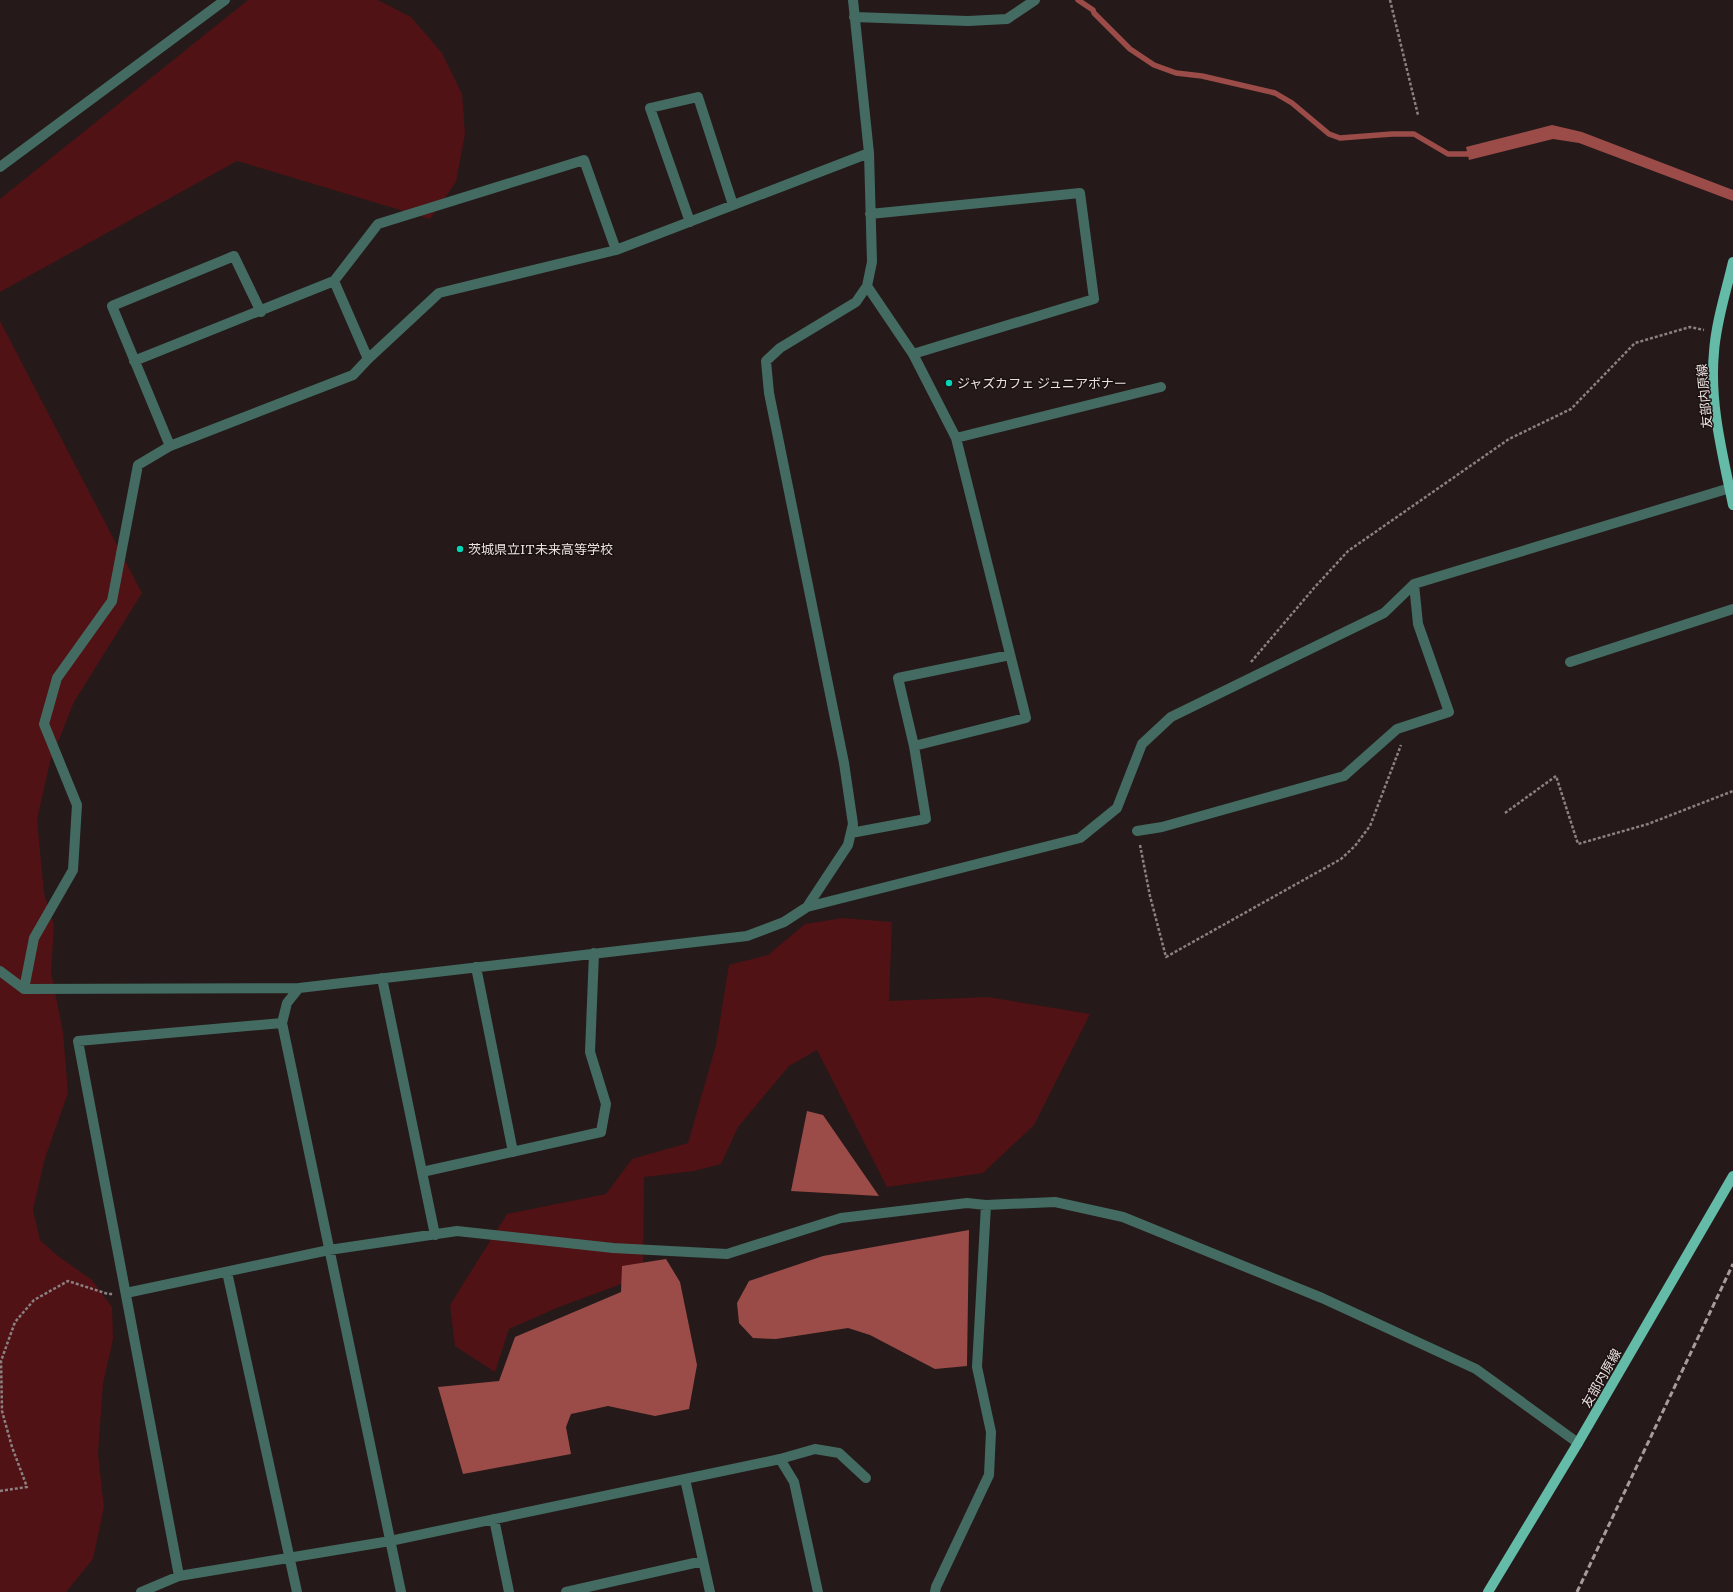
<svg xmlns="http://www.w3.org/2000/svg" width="1733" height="1592" viewBox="0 0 1733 1592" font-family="Literata,'Noto Sans JP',serif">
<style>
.green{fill:#501214}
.water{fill:#9b4c48}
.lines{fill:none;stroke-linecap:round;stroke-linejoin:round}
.stream{stroke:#9b4c48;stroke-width:5.5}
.path{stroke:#8b8180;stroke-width:2.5;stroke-dasharray:3 2;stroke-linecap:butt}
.minor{stroke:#436b62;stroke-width:10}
.major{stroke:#63bba8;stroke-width:10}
.rail{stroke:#a59c9b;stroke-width:3;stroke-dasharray:6 3;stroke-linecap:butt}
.poi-dot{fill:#03d5b6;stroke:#1b1110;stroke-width:1.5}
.labels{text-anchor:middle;stroke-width:3;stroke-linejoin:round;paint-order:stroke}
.poi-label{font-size:13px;fill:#eae2e1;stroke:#1b1110;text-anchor:start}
.street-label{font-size:13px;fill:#eae2e1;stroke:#1b1110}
</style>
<rect width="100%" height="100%" fill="#251a19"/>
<path class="green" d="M248 0H378L411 17 442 53 462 94 465 134 456 182 430 219 237 161 0 292V199Z
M0 321 142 593 74 702 50 762 37 820 44 893 54 925 51 972 63 1032 68 1093 45 1158 33 1210 40 1240 58 1256 92 1280 112 1307 113 1339 103 1384 98 1454 104 1507 93 1559 66 1592H0Z
M843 918 892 922 889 1001 988 997 1090 1014 1034 1125 983 1173 887 1187 817 1050 789 1066 738 1127 721 1164 694 1171 644 1177 643 1276 559 1307 509 1329 495 1372 455 1346 450 1305 507 1214 606 1194 632 1159 688 1143 716 1045 729 965 768 955 805 924Z"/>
<path class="water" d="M1552 125 1582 132 1733 190V201L1579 143 1553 139 1469 160 1466 147Z
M807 1111 823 1115 879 1196 791 1191Z
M969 1230 967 1366 935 1369 870 1335 848 1328 776 1339 753 1338 739 1323 737 1303 749 1281 823 1256Z
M666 1259 680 1282 697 1365 689 1409 655 1416 608 1406 571 1414 566 1427 571 1454 463 1474 438 1387 499 1381 515 1337 621 1292 622 1266Z"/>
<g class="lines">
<path class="stream" d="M1078 0 1093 10 1094 13 1130 49 1154 65 1176 73 1202 76 1275 93 1292 103 1329 134 1340 138 1392 134H1414L1448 154H1467L1474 152"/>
<path class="path" d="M1390 0 1418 115
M1251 662 1314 588 1348 551 1509 439 1571 409 1635 343 1690 327 1704 330
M1505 813 1556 776 1578 844 1648 824 1733 791
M1140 845 1150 896 1166 957 1341 859 1355 846 1370 826 1401 745
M0 1491 27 1487 12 1447 2 1411 1 1361 15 1322 34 1300 68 1281 108 1294H113"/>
<path class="minor" d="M854 17 968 21 1007 19 1035 0
M0 167 225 0
M870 214 1080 193 1094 299 913 354
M690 222 650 108 698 97 733 205
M334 281 368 359
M867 286 913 354 956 438 1026 718 914 746
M134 361 334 281 378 224 584 160 616 250
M956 438 1161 387
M170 446 112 306 234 256 261 312
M1570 662 1733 609
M1137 831 1162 827 1344 776 1397 729 1449 712 1418 624 1414 584
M851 833 926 819 914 746 898 678 1010 655
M807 907 1080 838 1117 808 1142 744 1171 717 1384 613 1414 584 1730 488
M476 967 513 1152
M0 971 24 989 299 988
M382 978 435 1235
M24 989 34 938 73 870 77 805 44 724 57 678 112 601 138 465 170 446 353 375 368 359 439 293 616 250 869 153
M422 1172 601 1132 606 1104 590 1052 594 953
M227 1272 297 1592
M126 1293 329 1250 457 1231 613 1248 727 1254 841 1218 967 1203 986 1205 1055 1202 1123 1217 1322 1298 1476 1369 1578 1443
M780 1459 794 1482 818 1592
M685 1479 710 1592
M494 1519 509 1592
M179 1576 78 1041 282 1023
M141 1592 179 1576 390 1541 780 1459 815 1449 839 1453 866 1478
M401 1592 282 1023 287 1003 299 988 747 936 784 922 807 907 848 845 853 824 844 763 769 393 766 361 780 348 856 302 867 286 872 262 869 153 853 0
M566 1592 703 1561
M935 1592 936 1587 989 1475 991 1432 977 1367 986 1205"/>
<path class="major" d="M1733 262C1726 292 1716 322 1714 352 1709 403 1723 456 1733 505
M1488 1592 1578 1443 1733 1176"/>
<path class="rail" d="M1577 1592 1733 1264"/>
</g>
<g class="poi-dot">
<circle cx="949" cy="383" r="4"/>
<circle cx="460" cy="549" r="4"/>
</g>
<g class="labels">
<g class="poi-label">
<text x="957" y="388">ジャズカフェ ジュニアボナー</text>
<text x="468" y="554">茨城県立IT未来高等学校</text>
</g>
<g class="street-label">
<text transform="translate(1704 396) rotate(-95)" y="5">友部内原線</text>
<text transform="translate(1601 1378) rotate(-60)" y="5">友部内原線</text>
</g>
</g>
</svg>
